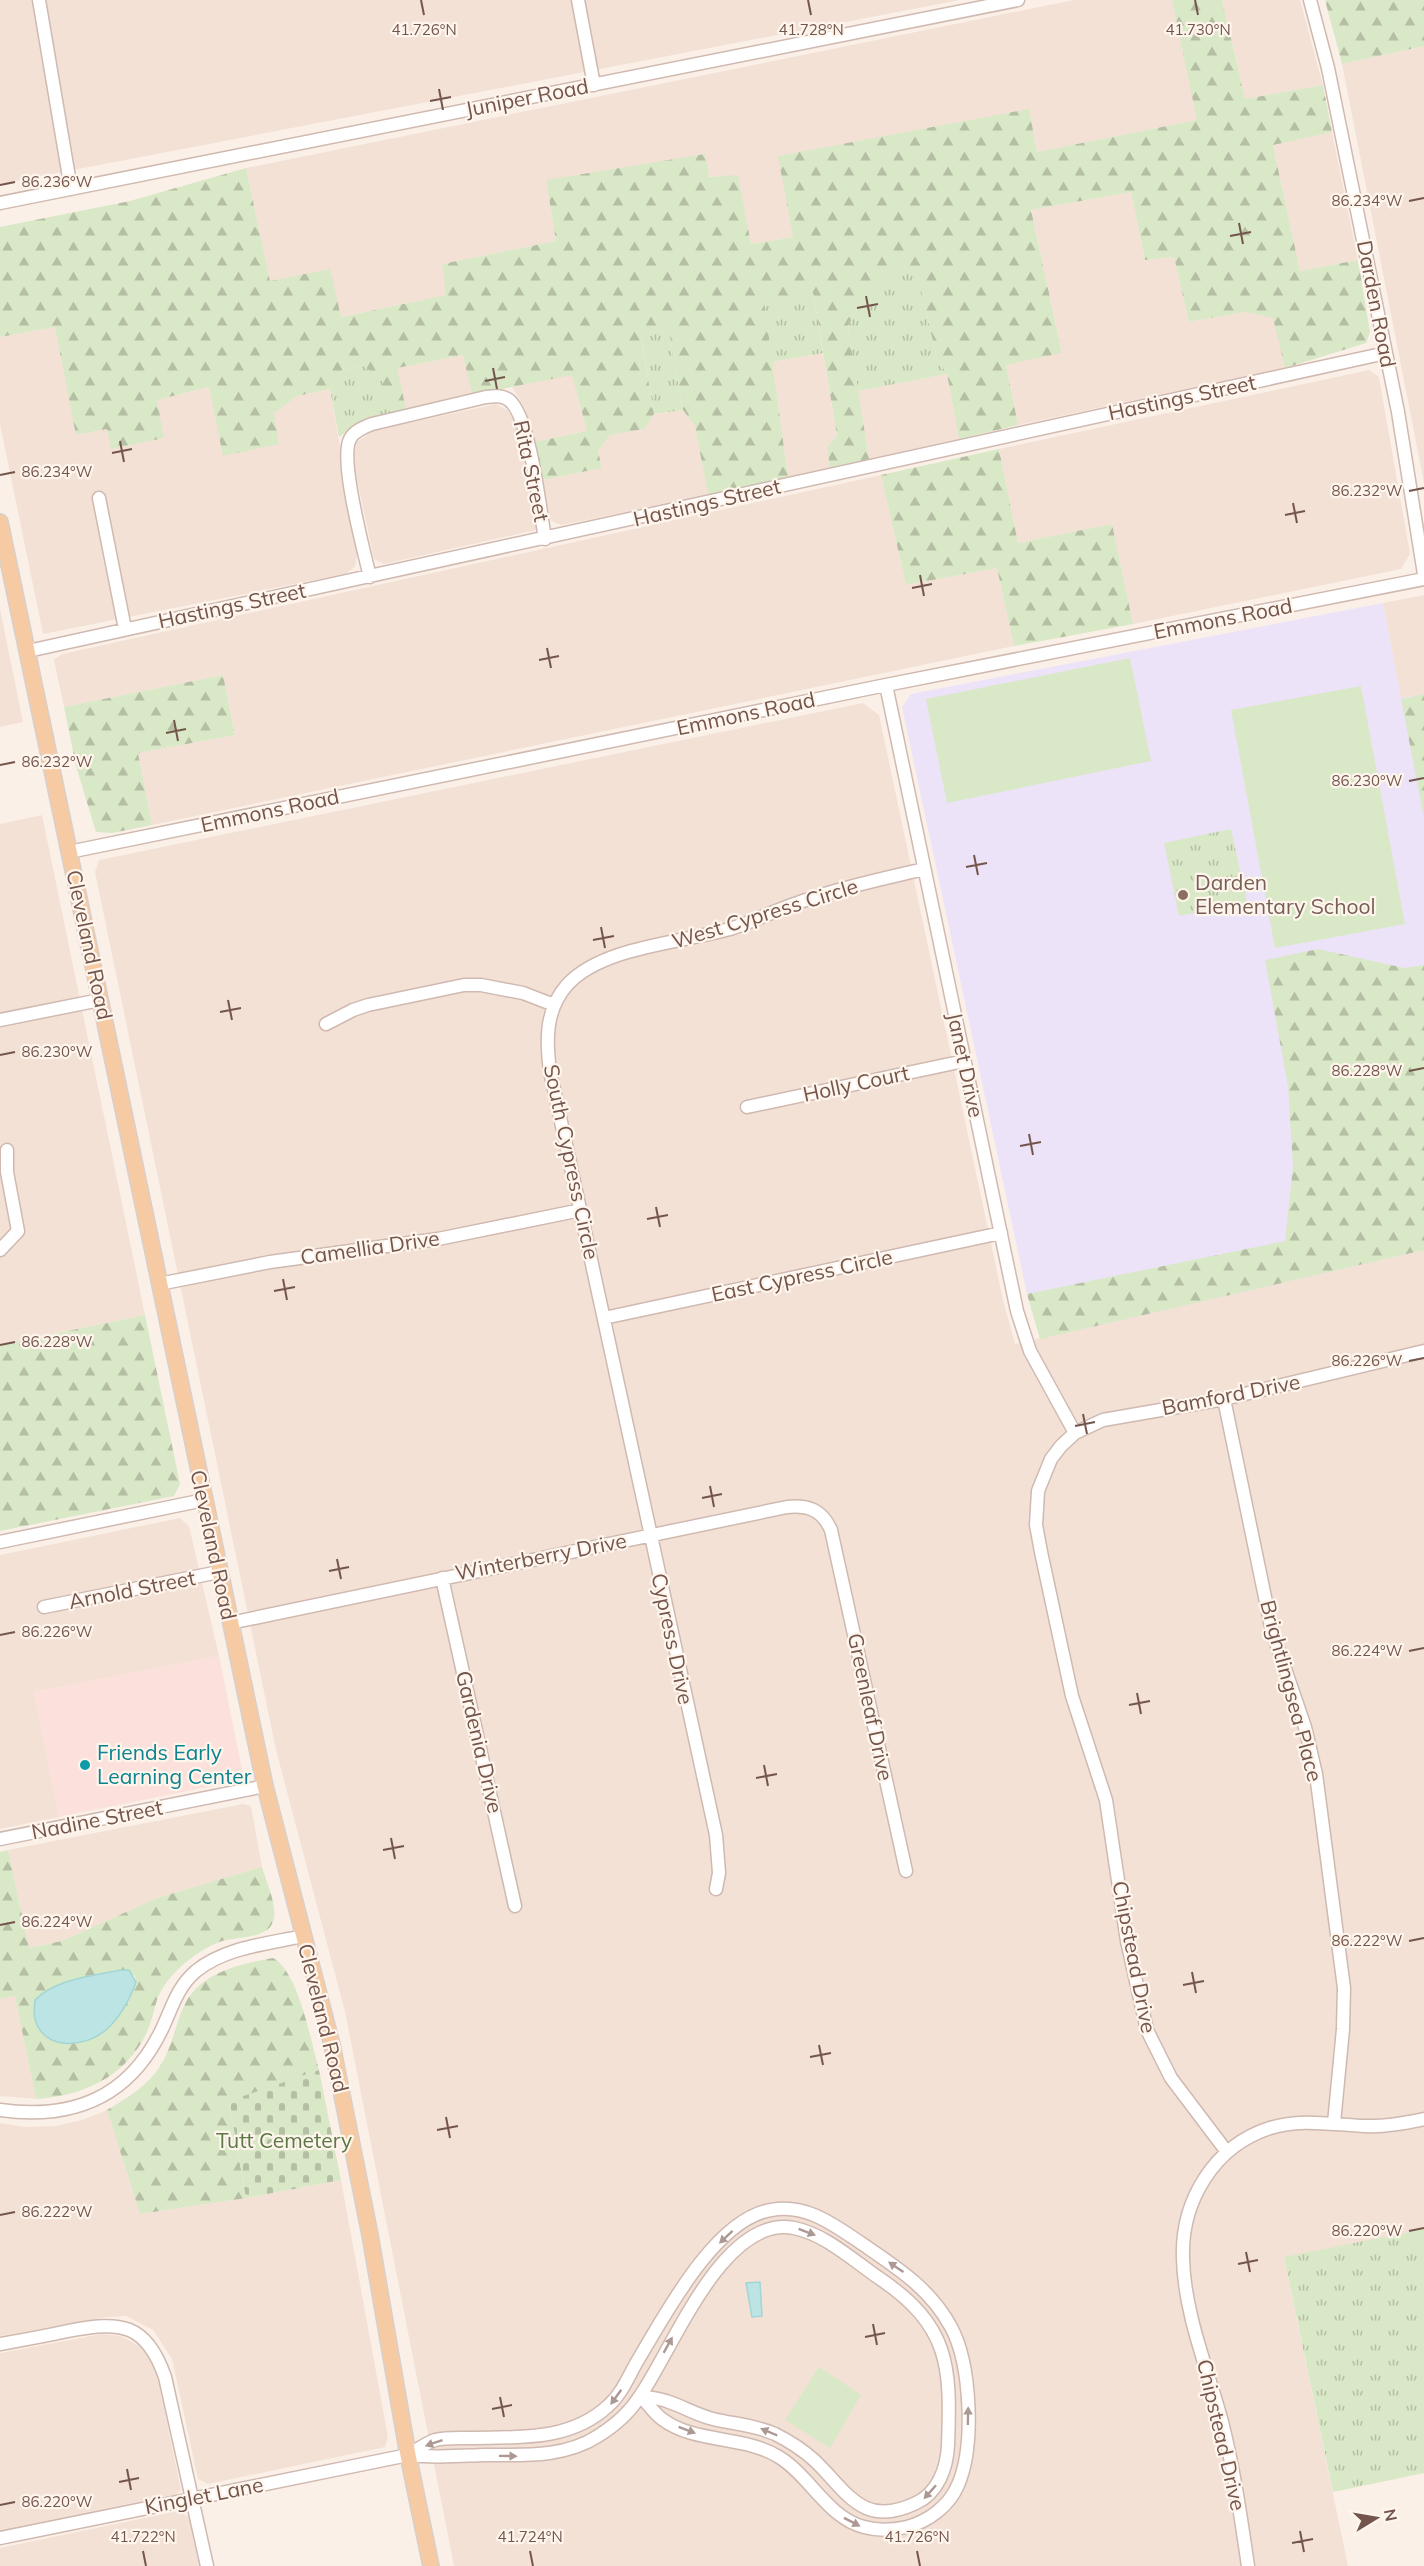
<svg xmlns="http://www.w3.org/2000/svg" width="1424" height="2566" viewBox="0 0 1424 2566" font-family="Mulish,sans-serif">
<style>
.residential{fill:#f3e1d6}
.commercial{fill:#fbe0db}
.education{fill:#ede3f8}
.grass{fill:url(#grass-tufts)}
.forest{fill:url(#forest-firs);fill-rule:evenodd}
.cemetery{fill:url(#cemetery-stones)}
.pitch{fill:#d9e8c6}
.water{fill:#bce4e4;stroke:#a3d5d5;stroke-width:1.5}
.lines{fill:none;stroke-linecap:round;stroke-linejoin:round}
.minor-casing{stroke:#cfb9b0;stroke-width:15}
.major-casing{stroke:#d8cfcd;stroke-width:18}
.minor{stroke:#fff;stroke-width:12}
.major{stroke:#f6cba3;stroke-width:15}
.oneway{fill:#ac9994}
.ticks{fill:none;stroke:#74554c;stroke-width:2}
.education-dot{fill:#8d6e63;stroke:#fef5ed;stroke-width:2}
.culture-dot{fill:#0f9aa8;stroke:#fef5ed;stroke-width:2}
.labels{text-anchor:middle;stroke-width:4.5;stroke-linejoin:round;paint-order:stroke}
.street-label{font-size:21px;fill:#74554c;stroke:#fef5ed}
.education-label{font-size:21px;fill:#785e54;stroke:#fef5ed;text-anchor:start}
.culture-label{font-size:21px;fill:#0d838f;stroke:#fef5ed;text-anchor:start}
.park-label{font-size:21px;fill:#5c7845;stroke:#fef5ed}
.ticks-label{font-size:15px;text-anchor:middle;fill:#74554c;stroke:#fef5ed;stroke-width:4.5;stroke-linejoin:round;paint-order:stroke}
</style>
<defs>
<pattern id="grass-tufts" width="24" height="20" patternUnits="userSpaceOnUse" patternTransform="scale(1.5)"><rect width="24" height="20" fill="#d9e8c6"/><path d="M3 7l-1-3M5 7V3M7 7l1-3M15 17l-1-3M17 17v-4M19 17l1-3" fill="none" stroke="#b5bfa3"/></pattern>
<pattern id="forest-firs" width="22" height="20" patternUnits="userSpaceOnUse" patternTransform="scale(1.5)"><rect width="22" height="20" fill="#d9e8c6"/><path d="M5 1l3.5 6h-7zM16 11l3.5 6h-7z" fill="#b5bfa3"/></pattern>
<pattern id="cemetery-stones" width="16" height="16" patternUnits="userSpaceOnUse" patternTransform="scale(1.5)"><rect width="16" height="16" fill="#d9e8c6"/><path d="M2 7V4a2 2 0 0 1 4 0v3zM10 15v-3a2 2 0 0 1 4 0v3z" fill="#b5bfa3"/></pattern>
</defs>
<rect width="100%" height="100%" fill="#fbf0e7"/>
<path class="residential" d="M0 0H960L0 184Z
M1074 0H1172L1198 120 1037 152 1029 110 779 156 793 237 751 244 738 176 546 180 556 241 442 264 447 295 340 317 270 281 246 168Z
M1222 0H1300L1323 85 1245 99Z
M1424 46V483L1342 64Z
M1332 132 1358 260 1300 271 1273 144Z
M1131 192 1145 260 1174 257 1189 322 1245 312 1274 318 1285 368 1018 425 1006 365 1062 352 1031 210Z
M55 327 77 435 107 429 157 400 209 387 279 444 273 413 297 396 330 389 358 551 355 567 345 574 43 634 0 424V337Z
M823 353 837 436 827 447 830 468 788 477 772 362Z
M463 355 472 395 406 409 396 368Z
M1369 370 1379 377 1410 554 1401 569 1133 624 1112 524 1018 543 999 449Z
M572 374 587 431 534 442 525 408 512 387Z
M947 374 959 439 869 459 858 391Z
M496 404 507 410 515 419 538 525 536 530 384 564 374 559 352 457 357 442 372 431Z
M683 410 695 426 708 495 562 525 551 521 542 480 602 468 598 451 610 435 643 429 654 414Z
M881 475 906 585 997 568 1014 646 152 825 138 753 235 735 223 675 64 707 54 660 62 654Z
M1424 595V694L1401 699 1383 603Z
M0 609 23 722 0 727Z
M863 703 879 715 1003 1300 1015 1344 1424 1250V2229L1284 2258 1348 2566H454L345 2012 276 1750 95 872 99 860Z
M42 815 145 1315 0 1345V824Z
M180 1518 189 1526 219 1656 34 1692 59 1817 0 1829V1555Z
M243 1804 251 1806 262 1867 157 1898 62 1941 29 1948 8 1850Z
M15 1996 36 2099 0 2096V1999Z
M107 2110 140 2214 246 2198 341 2180 388 2437 385 2447 208 2484 198 2479 172 2359 153 2330 126 2316 107 2317 0 2336V2123L25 2127 56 2126 82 2120Z
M102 2334 121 2336 139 2346 150 2358 158 2379 181 2490 176 2494 0 2530V2353Z
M178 2511 189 2517 199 2566H0V2548Z"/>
<path class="commercial" d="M219 1656 243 1774 237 1781 59 1817 34 1692Z"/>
<path class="education" d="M1383 603 1401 698 1424 694V1250L1040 1339 1027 1294 902 707 911 694Z"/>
<path class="grass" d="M905 266 917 272 937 358 947 374 858 391 848 326 864 297Z
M813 291 823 353 772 362 763 302Z
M669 331 683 410 654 414 641 336Z
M364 366 383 381 391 413 361 421 339 437 330 389 343 369Z
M1231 829 1247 903 1179 916 1164 843Z
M1424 2229V2473L1333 2492 1284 2257Z"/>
<path class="forest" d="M1172 0H1222L1245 99 1323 85 1332 132 1273 145 1300 271 1358 260 1370 332 1366 343 1285 368 1273 318 1245 312 1189 322 1174 257 1145 260 1131 192 1031 210 1062 353 1006 365 1018 425 959 439 947 374 937 358 917 273 905 266 864 297 848 326 869 459 830 468 827 447 837 436 813 291 764 302 788 477 708 495 695 426 683 410 669 331 641 337 654 414 644 429 610 435 598 451 602 468 542 480 534 442 587 431 572 375 472 395 463 355 397 368 406 409 391 413 382 381 364 366 343 369 330 389 297 396 274 413 279 444 223 456 209 387 157 400 164 438 111 449 107 429 76 435 55 327 0 337V227L130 201 246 168 270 281 330 269 341 317 446 295 442 264 556 241 546 180 705 154 709 177 738 175 751 244 793 237 778 156 1029 109 1037 152 1197 120Z
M1325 0H1424V46L1342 64Z
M999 449 1018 543 1112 524 1133 624 1014 646 997 568 906 585 881 475Z
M223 675 235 735 138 753 152 825 112 833 96 832 76 766 64 707Z
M1424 694V818L1401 699Z
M1318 949 1404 968 1424 965V1250L1040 1339 1027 1294 1285 1241 1293 1167 1288 1086 1265 960Z
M145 1315 180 1484 174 1496 0 1531V1345Z
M8 1850 29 1948 62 1941 157 1898 262 1867C266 1882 280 1910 272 1924 264 1939 236 1937 222 1941 214 1944 204 1949 197 1954 181 1965 166 1979 158 1997 154 2008 152 2021 147 2032 126 2077 83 2096 36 2099L15 1996 0 1999V1852ZM120 1970 135 1976 136 1982 128 2003 57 1985Z
M273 1958C299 1972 311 2042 319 2070L229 2102 246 2198 140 2214 107 2110C129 2097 149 2085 162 2063 173 2044 176 2021 186 2002 202 1972 243 1963 273 1958Z"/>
<path class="cemetery" d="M319 2070 341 2180 246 2198 229 2101Z"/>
<path class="pitch" d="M1130 658 1151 761 947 803 926 699Z
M1361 686 1405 924 1275 948 1231 710Z
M819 2367 861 2395 830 2448 785 2420Z"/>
<path class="water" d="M120 1970H129L136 1982C130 1999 121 2016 107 2029 86 2048 44 2052 35 2019 33 2013 35 2006 35 2000 55 1979 93 1976 120 1970Z
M760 2282 762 2316 752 2317 746 2283Z"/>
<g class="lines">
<defs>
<path id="minor" d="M39 0 71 189
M578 0 594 85
M1310 0 1328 68 1398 412 1424 574
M0 203 1018 0
M99 498 125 629
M370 577C364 551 339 460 350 439 354 431 364 427 372 424L486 397C494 396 502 395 509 400 530 416 540 510 545 539
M28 651 1386 353
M886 685 1017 1311 1030 1351 1075 1433
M69 852 886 685 1424 579
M0 1020 100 1000
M326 1024 353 1010 368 1005 464 985H481L523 993 554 1005
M747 1107 964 1061
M0 1250 18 1231 7 1172V1150
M159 1284 270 1262 438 1239 581 1210
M604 1318 1001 1233
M1224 1399 1272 1631 1305 1727 1316 1774 1344 1988 1343 2029 1334 2123
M0 1542 204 1500
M442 1578 515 1906
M44 1607 219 1572
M230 1623 787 1507C809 1505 822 1510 831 1530L906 1871
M0 1839 265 1786
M716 1889 719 1873 716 1835 550 1071C546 1041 545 1010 567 985 602 946 683 943 733 928 759 919 783 907 809 899 847 886 886 878 924 869
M0 2110C73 2120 129 2098 162 2029 172 2008 177 1987 196 1971 226 1947 267 1944 303 1936
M1227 2152 1171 2078 1147 2030 1127 1941 1106 1800 1072 1696 1041 1552 1036 1525 1038 1491 1051 1459 1061 1446 1075 1433 1103 1420 1224 1399 1424 1351
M0 2344C23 2340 45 2336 68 2331 119 2321 146 2322 165 2377L207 2566
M408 2455C434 2458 458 2456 484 2455 523 2455 564 2458 598 2436 614 2426 630 2412 640 2396 672 2351 723 2214 794 2228 825 2234 854 2261 879 2278 950 2326 951 2366 948 2445 947 2468 938 2493 916 2503 862 2529 847 2491 814 2460 803 2450 789 2441 775 2434 755 2425 733 2424 713 2419 697 2415 684 2407 669 2402 660 2398 650 2398 641 2396
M0 2538 408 2455C417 2450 426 2443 435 2440 447 2437 461 2438 473 2438 520 2437 570 2441 608 2406 622 2394 629 2375 638 2360 665 2315 715 2219 771 2210 806 2203 834 2225 861 2243 896 2267 930 2288 951 2327 971 2364 975 2446 958 2485 949 2506 929 2521 907 2527 893 2530 878 2531 864 2527 828 2518 810 2476 779 2457 744 2435 695 2444 662 2419 654 2413 647 2403 641 2396
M1248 2566C1241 2518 1234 2469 1222 2422 1208 2370 1184 2313 1183 2258 1181 2201 1214 2146 1270 2128 1302 2118 1333 2125 1365 2126 1385 2127 1405 2123 1424 2119"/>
<path id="major" d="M0 522 265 1786 332 2045 370 2235 408 2455 431 2566"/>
</defs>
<use href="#minor" class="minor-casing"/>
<use href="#major" class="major-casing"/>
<use href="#minor" class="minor"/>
<use href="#major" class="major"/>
</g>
<defs><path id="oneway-solid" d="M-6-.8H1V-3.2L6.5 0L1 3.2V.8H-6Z" transform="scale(1.5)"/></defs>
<g class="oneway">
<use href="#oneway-solid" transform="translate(807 2232) rotate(21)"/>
<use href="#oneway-solid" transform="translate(726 2237) rotate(137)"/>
<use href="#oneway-solid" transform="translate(896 2267) rotate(-146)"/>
<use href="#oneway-solid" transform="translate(668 2345) rotate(-61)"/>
<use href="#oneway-solid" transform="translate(616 2397) rotate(126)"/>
<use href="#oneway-solid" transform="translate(968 2416) rotate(-89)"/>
<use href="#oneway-solid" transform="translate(687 2430) rotate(21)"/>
<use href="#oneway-solid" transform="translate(769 2432) rotate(-157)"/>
<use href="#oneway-solid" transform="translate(434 2443) rotate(161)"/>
<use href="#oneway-solid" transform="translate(508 2456) rotate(1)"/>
<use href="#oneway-solid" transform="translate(930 2492) rotate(132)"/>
<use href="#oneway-solid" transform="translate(852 2522) rotate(27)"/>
</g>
<path class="ticks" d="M421 0 424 15M808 0 811 15M1195 0 1198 15M439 89 443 110M430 101 451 97M0 185 15 182M1409 201 1424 198M1239 223 1243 244M1230 236 1251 232M866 296 870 317M857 308 878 304M493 368 497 389M485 381 505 377M120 441 124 462M112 453 132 449M0 475 15 472M1409 491 1424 488M1293 503 1297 523M1285 515 1305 511M920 575 924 596M912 588 932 584M547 648 551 668M539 660 559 656M174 720 178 741M166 733 186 729M0 765 15 762M1409 781 1424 778M974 855 978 875M966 867 987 863M601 927 605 948M593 940 614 936M228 1000 232 1020M220 1012 241 1008M0 1055 15 1052M1409 1071 1424 1068M1029 1134 1033 1155M1020 1146 1041 1142M656 1207 660 1227M647 1219 668 1215M283 1279 287 1300M274 1291 295 1287M0 1345 15 1342M1409 1361 1424 1358M1083 1414 1087 1434M1075 1426 1095 1422M710 1486 714 1507M702 1498 722 1494M337 1559 341 1579M329 1571 349 1567M0 1635 15 1632M1409 1651 1424 1648M1137 1693 1141 1714M1129 1705 1150 1701M764 1765 768 1786M756 1778 777 1774M391 1838 395 1859M383 1850 404 1846M0 1925 15 1922M1409 1941 1424 1938M1192 1972 1196 1993M1183 1985 1204 1981M819 2045 823 2065M810 2057 831 2053M446 2117 450 2138M437 2130 458 2126M0 2215 15 2212M1409 2231 1424 2228M1246 2252 1250 2272M1238 2264 1258 2260M873 2324 877 2345M865 2337 885 2333M500 2397 504 2417M492 2409 512 2405M127 2469 131 2490M119 2482 139 2478M0 2505 15 2502M1300 2531 1304 2552M1292 2543 1313 2539M143 2551 146 2566M530 2551 533 2566M917 2551 920 2566"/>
<circle class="education-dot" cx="1183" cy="895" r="6"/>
<circle class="culture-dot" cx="85" cy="1765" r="6"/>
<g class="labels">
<g class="street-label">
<text transform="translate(527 98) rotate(-11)" y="7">Juniper Road</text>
<text transform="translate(1376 304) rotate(79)" y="7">Darden Road</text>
<text transform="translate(1182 398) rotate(-12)" y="7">Hastings Street</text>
<text transform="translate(531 471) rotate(78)" y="7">Rita Street</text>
<text transform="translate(707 503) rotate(-13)" y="7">Hastings Street</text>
<text transform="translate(232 606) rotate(-12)" y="7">Hastings Street</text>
<text transform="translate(1223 619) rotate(-11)" y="7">Emmons Road</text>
<text transform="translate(746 714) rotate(-12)" y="7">Emmons Road</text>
<text transform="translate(270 811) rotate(-12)" y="7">Emmons Road</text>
<text transform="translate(765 914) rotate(-17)" y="7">West Cypress Circle</text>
<text transform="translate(89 945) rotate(78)" y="7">Cleveland Road</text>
<text transform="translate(965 1065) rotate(78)" y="7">Janet Drive</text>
<text transform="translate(856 1084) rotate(-12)" y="7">Holly Court</text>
<text transform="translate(571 1162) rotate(78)" y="7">South Cypress Circle</text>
<text transform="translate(370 1248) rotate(-8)" y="7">Camellia Drive</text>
<text transform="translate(802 1276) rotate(-12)" y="7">East Cypress Circle</text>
<text transform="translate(1231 1395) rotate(-11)" y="7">Bamford Drive</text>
<text transform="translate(213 1545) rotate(78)" y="7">Cleveland Road</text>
<text transform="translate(541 1557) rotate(-11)" y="7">Winterberry Drive</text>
<text transform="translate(132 1590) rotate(-11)" y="7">Arnold Street</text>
<text transform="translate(672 1639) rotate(78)" y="7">Cypress Drive</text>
<text transform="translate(1291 1691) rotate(75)" y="7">Brightlingsea Place</text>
<text transform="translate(870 1707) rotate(78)" y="7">Greenleaf Drive</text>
<text transform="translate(479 1742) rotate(77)" y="7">Gardenia Drive</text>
<text transform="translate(97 1820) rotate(-11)" y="7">Nadine Street</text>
<text transform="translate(1134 1957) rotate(79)" y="7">Chipstead Drive</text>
<text transform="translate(323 2018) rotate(76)" y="7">Cleveland Road</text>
<text transform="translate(1221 2435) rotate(77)" y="7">Chipstead Drive</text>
<text transform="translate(204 2496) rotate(-11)" y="7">Kinglet Lane</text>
</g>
<g class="education-label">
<text x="1195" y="890">Darden<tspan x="1195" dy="24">Elementary School</tspan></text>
</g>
<g class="culture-label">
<text x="97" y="1760">Friends Early<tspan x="97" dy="24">Learning Center</tspan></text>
</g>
<g class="park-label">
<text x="284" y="2148">Tutt Cemetery</text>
</g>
</g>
<g class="ticks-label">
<text x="424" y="35">41.726°N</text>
<text x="811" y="35">41.728°N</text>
<text x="1198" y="35">41.730°N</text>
<text x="57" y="187">86.236°W</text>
<text x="1367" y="206">86.234°W</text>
<text x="57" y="477">86.234°W</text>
<text x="1367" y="496">86.232°W</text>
<text x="57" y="767">86.232°W</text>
<text x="1367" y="786">86.230°W</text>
<text x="57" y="1057">86.230°W</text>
<text x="1367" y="1076">86.228°W</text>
<text x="57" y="1347">86.228°W</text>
<text x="1367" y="1366">86.226°W</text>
<text x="57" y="1637">86.226°W</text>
<text x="1367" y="1656">86.224°W</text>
<text x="57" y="1927">86.224°W</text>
<text x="1367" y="1946">86.222°W</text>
<text x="57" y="2217">86.222°W</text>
<text x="1367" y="2236">86.220°W</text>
<text x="57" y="2507">86.220°W</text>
<text x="143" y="2542">41.722°N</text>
<text x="530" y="2542">41.724°N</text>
<text x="917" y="2542">41.726°N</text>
</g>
<g transform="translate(1376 2518) rotate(79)" stroke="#fef5ed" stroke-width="4.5" paint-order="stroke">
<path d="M0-4.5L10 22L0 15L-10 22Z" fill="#74554c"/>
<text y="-9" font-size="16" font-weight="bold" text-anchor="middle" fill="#74554c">N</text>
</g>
</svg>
